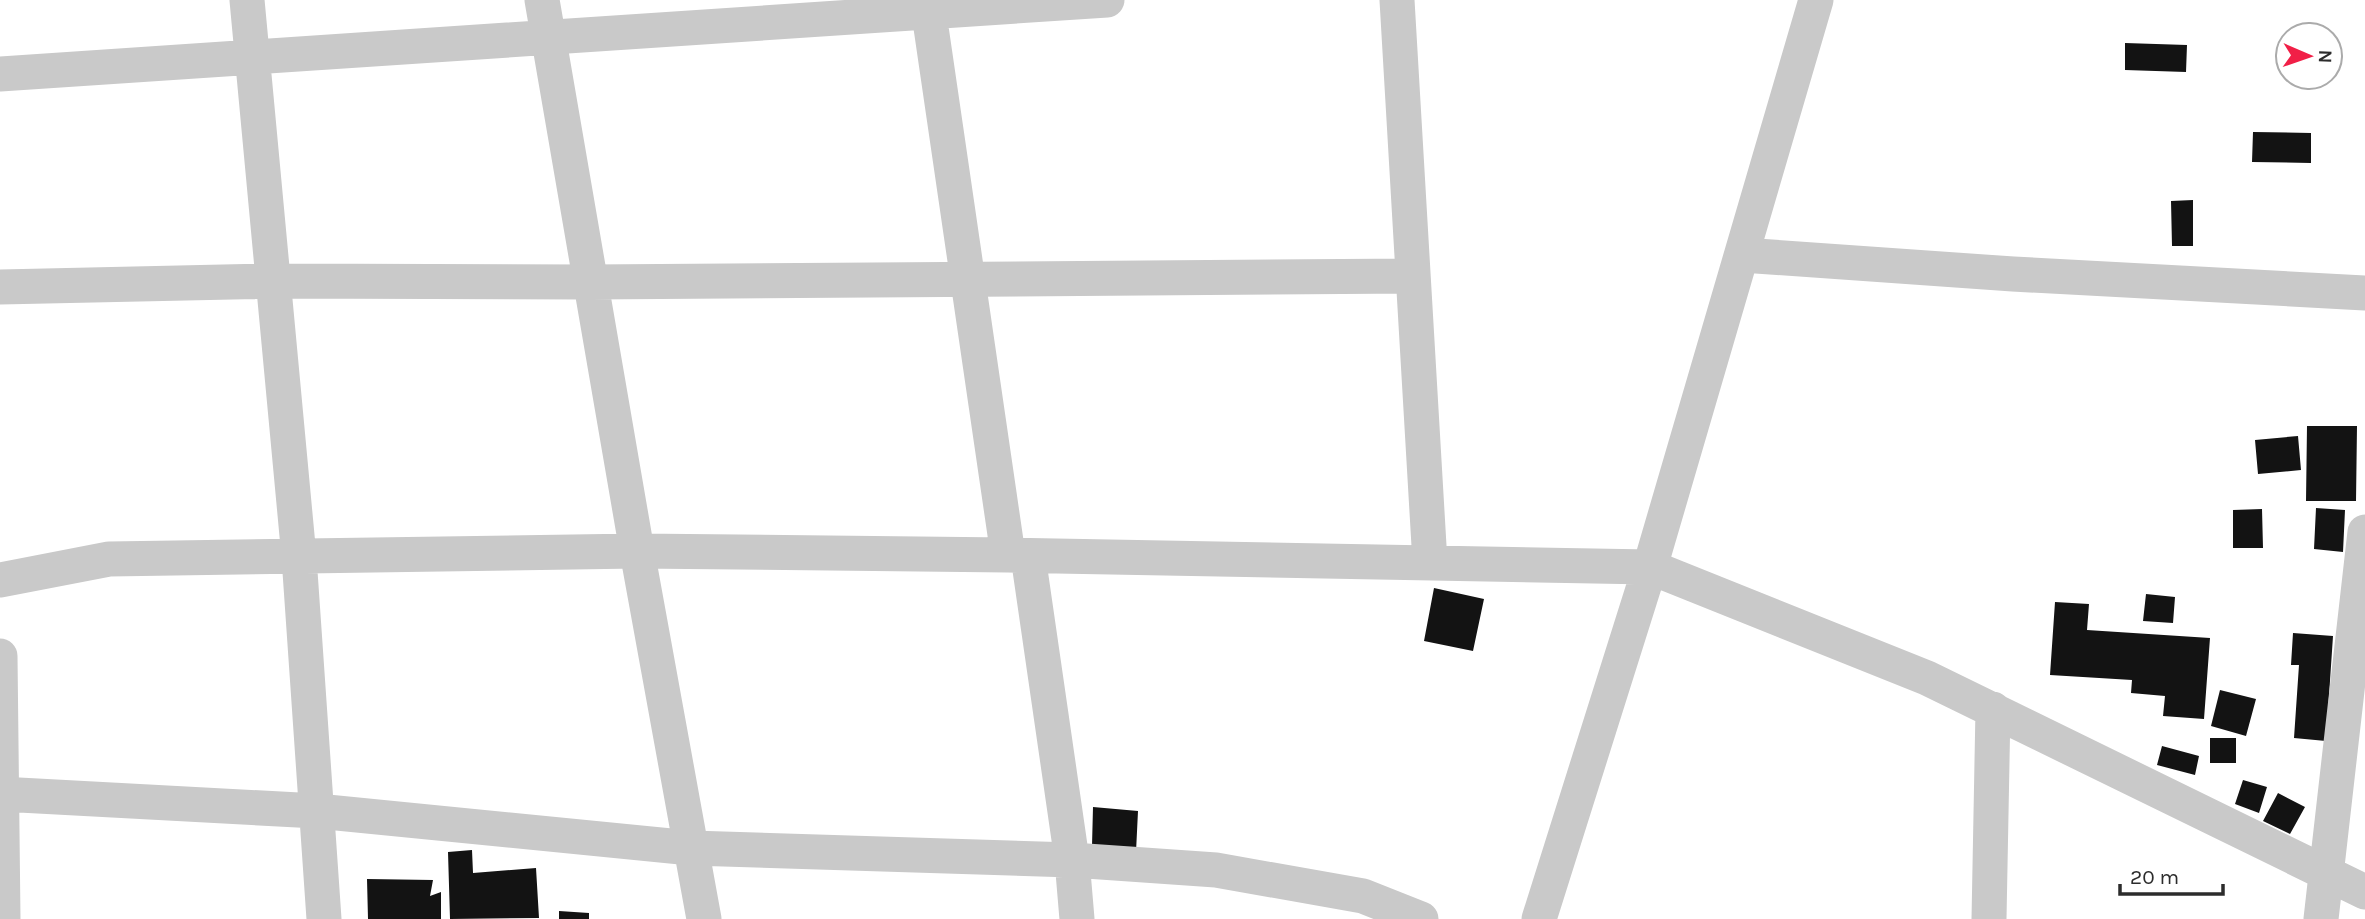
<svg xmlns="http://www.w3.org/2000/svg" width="2365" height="919" viewBox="0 0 2365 919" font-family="Karla,sans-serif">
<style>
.building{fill:#131313}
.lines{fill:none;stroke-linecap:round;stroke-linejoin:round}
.street{stroke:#c9c9c9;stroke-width:35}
</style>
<rect width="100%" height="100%" fill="#fff"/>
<path class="building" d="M2125 43 2187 45 2186 72 2125 70Z
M2253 132 2311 133V163L2252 162Z
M2193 200V246H2172L2171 201Z
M2307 426H2357L2356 501H2306Z
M2298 436 2301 470 2258 474 2255 440Z
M2316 508 2345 510 2343 552 2314 549Z
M2262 509 2263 548H2233V510Z
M1434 588 1484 599 1473 651 1424 641Z
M2146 594 2175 597 2173 623 2143 621Z
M2055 602 2089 604 2087 630 2210 638 2204 719 2163 716 2165 696 2131 693 2132 680 2050 675Z
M2293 633 2333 636 2326 741 2294 738 2299 665H2291Z
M2220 690 2256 699 2246 736 2211 726Z
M2210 738H2236V763H2210Z
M2162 746 2199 756 2195 775 2157 765Z
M2243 780 2267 787 2259 813 2235 804Z
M2278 793 2305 807 2290 834 2263 821Z
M1093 807 1138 811 1136 852 1092 846Z
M472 850 473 873 536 868 539 918 450 919 448 852Z
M367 879 433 880 430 896 441 892V919H368Z
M559 911 589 913V919H559Z"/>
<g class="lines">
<path class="street" d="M247 0 299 557 324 919
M542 0 637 551 704 919
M927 0 1008 555
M1397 0 1430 563
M0 74 1107 0
M1742 255 2013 274 2365 293
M0 287 273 281 590 282 1413 276
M1028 556 1072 860 1077 919
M0 580 109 559 637 551 1008 555 1650 567 1927 678 2365 892
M0 656 3 919
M0 794 317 811 691 848 1072 860 1216 870 1363 896 1421 919
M1539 919 1650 567 1816 0
M1989 919 1993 709
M2321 919 2365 532"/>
</g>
<g transform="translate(2309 56) rotate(92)"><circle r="33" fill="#ffffff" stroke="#ababab" stroke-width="2"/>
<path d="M0-5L12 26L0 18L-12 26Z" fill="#f11f47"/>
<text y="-10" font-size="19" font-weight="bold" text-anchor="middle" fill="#2c2c2c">N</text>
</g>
<path d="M2120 884v10h103v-10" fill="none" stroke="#2c2c2c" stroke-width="3.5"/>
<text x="2130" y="884" font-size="21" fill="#2c2c2c" stroke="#ffffff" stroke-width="5" paint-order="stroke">20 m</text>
</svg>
